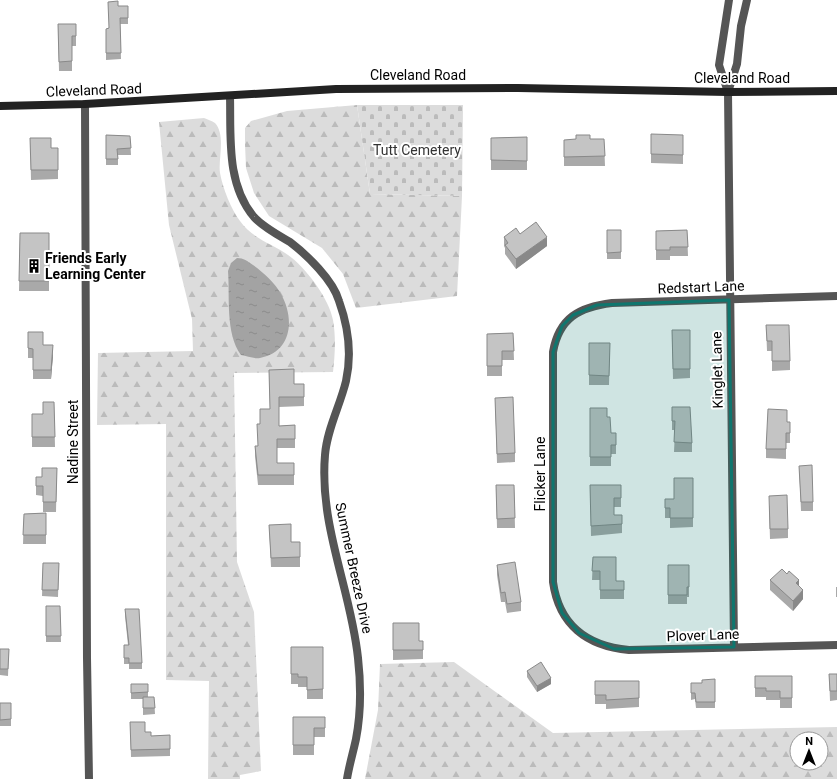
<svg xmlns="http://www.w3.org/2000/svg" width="837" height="779" viewBox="0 0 837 779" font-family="Roboto,sans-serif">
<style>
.forest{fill:url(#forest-firs);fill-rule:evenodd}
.cemetery{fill:url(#cemetery-stones)}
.water{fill:url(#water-ripples)}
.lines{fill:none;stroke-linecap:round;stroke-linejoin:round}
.minor{stroke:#555;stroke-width:8}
.secondary{stroke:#222;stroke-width:8}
.wall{fill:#a9a9a9}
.shaded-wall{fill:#898989}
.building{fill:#c4c4c4;stroke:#898989}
.marked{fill:#0f766e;fill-opacity:0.2;stroke:#0f766e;stroke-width:3;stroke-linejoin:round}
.labels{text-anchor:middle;stroke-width:4;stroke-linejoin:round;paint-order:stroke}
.street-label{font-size:14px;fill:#000;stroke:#fff}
.park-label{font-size:14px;fill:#333;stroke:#fff}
.poi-label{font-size:14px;font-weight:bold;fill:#000;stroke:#fff;text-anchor:start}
</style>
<defs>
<pattern id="forest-firs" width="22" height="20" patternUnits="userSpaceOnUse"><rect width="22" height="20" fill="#dcdcdc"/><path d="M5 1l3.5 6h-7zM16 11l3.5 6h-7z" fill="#bbb"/></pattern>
<pattern id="cemetery-stones" width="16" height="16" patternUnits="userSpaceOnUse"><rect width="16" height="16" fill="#dcdcdc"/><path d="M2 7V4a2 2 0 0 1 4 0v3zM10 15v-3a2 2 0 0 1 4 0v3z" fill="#bbb"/></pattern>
<pattern id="water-ripples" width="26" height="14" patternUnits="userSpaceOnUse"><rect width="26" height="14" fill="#a3a3a3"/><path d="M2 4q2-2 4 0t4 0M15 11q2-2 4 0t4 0" fill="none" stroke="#8b8b8b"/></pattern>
</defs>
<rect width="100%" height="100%" fill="#fff"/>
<path class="forest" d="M357 105 370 194 462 196 457 296 356 308 343 274 322 248 269 216 254 193 246 168 245 144V128L251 121 287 111Z
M204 118C207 119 212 121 215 123 226 135 218 159 220 173 223 189 231 209 240 221 253 240 275 244 292 258 308 271 329 299 333 320 336 337 335 355 333 372L234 373 237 562 254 612 261 771 240 775V779H208L209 681 166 680V424L97 425 98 353 193 351 192 319 169 225 159 122Z
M454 662 553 733 837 727V779H365L378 710 380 664ZM797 739H821V763H797Z"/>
<path class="cemetery" d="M357 105H463L462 196 370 194Z"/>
<path class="water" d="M237 258C244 258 247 261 253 265 263 272 275 283 281 294 295 319 292 352 260 358 254 359 247 356 241 355 225 333 230 297 228 271L231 263Z"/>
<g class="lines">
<path class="minor" d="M729 0 719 65 728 92 734 647
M728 92 737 64 741 26 747 0
M230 96C231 136 226 184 254 217 263 227 278 235 290 242 307 255 333 280 339 301 348 326 352 354 346 381 340 406 327 429 325 455 319 526 351 590 358 658 361 685 361 713 356 739 353 753 349 766 347 779
M85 104 87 658 89 779
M837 296 612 303C579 307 559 318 553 352V582C559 625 587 646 629 650L837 645"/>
<path class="secondary" d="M0 106 85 104 336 89 518 88 728 92 837 91"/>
</g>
<path class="wall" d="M118 6H128V24H120L121 59 106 60V29L109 28Z
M58 24H76V46H72V71H59Z
M106 135 130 136 131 155H118V165H106Z
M683 135V164L651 163V154Z
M527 137V170H491V138Z
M30 138 51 148H58V179L31 180Z
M604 139 605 166H564V140Z
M607 230H621V259H607Z
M687 230 688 256H670V260H656V231Z
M20 233H49V291H19Z
M520 234 547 246 516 269 505 254V248L504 246V237Z
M766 325 790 361V370L772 371V351H767Z
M672 330H690V378L673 379Z
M28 332 43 345 53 355 51 379H33V358H28Z
M513 333 514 360H502V376H487V334Z
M589 343H610L609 385H589Z
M269 370 294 384H304V406L279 407V426L295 425V448H277V463H294V485H258L255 456V446H258L260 424 270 409Z
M495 398 515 453V462L497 463Z
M54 402 55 447H32V414H43Z
M672 407 692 443V452H674L675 430H672Z
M590 408 607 417 611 433H616V454H611V466H590Z
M787 422H790V443H786V459L766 458V449Z
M799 466 813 502V511H801Z
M57 468 56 512H43V496L36 495V477H42Z
M693 478V527L670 528V518H665V499H674Z
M496 485H514L515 528H497Z
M590 485H621V507H614V515H622V533L591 536Z
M769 505 788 529V538L770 539Z
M46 513V544H23L24 514Z
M269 525 291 542H300V567H271Z
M593 557 616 581H624V599H600V580H592Z
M43 563H59L58 597 42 596Z
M497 565 521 602V611L507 613 505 602H501L497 575Z
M668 565H689V597H687V604H668Z
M770 580 803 599 793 611 770 590Z
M836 587H837V597H836Z
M46 606H60L61 642H46Z
M125 609 142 663V669H129V664H124V645H128L125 616Z
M393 623 419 641H423V659L393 660Z
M291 647H323V699H307V687H298V684H291Z
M0 649H9L8 676 0 675Z
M527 671 551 684 537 692 527 677Z
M829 674H837V700L830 701Z
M755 676H792V708H780V700H766V697H755Z
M715 679V708H696L695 699 691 700V683H702Z
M595 681H639V707L606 709V704H595Z
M131 684H148V697H154L155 714 143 715V699H131Z
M0 703H11V726H0Z
M293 717H325V737H314V755H293Z
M130 722 151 736 170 735V756L131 757Z"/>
<path class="shaded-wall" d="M547 237V246L516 269V259Z
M53 345V355L51 379V370Z
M799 580V590L796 583Z
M803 590V599L793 611V601Z
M551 678V684L537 692V686Z"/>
<path class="building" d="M118 1V6H128V18H120L121 53H106V29L109 28 108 2Z
M58 24H76V36H72V61L59 62Z
M651 134 683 135V155L651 154Z
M106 135 130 136 131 148 117 149 118 159H106Z
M576 135H590V139H604L605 156 564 157V140L576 139Z
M527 137V161L491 160V138Z
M30 138H51V148H58V170H31Z
M536 222 547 237 516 259 505 245 508 243 504 237 516 228 520 234Z
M607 230H621V252L607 253Z
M687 230 688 247H670V250H656V231Z
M20 233H49V281H19Z
M766 325H789L790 361H772V341H767Z
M672 330H690V369H673Z
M28 332H43V345H53L51 370H33V349L28 348Z
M513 333 514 351H502V366H487V334Z
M589 343H610L609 376 589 375Z
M294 369V384H304V397H279V426L295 425V439H277V463H294V475H258L255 446H258L257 424H260V409H270L269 370Z
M513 397 515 453 497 454 495 398Z
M43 402H54L55 437H32V414H43Z
M672 407H690L692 443 674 442 675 421H672Z
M590 408H607V417H610L611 433H616V445H611V457H590Z
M768 409 787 410V422H790V433H786V449H766Z
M812 465 813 502H801L799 466Z
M42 468H57L56 502H43V486H36V477H42Z
M674 478H693V518H670V508H665V499H674Z
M496 485H514L515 518 497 519Z
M590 485H621V498H614V515H622V524L591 526Z
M787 495 788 529H770L769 496Z
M46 513V535H23L24 514Z
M291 524V542H300V557L271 558 269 525Z
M593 557H616V581H624V590H600V571H592Z
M515 562 521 602 507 604 505 592 501 593 497 565Z
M43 563H59L58 590H42Z
M668 565H689V587H687V595H668Z
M782 569 787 574 789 571 799 580 796 583 803 590 793 601 770 580Z
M46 606H60L61 636H46Z
M125 609H139L142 663H129V658H124V645H129Z
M393 623H419V641H423V650H393Z
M291 647H323V689L307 690V677H298V674H291Z
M0 649H9L8 669H0Z
M541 662 551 678 537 686 527 671Z
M829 674H837V691H830Z
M755 676H792V698H780V691H766V688H755Z
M715 679V702H696L695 693H691V683H702V680Z
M595 681H639V698L606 700V695H595Z
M131 684H148V692L131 693Z
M143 697H154L155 708H143Z
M0 703H11V719L0 720Z
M293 717H325V728H314V745H293Z
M130 722H145V732H151V736L170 735V749L131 750Z"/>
<path class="marked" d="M729 300 734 647 614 649 579 633 562 613 553 582V352L562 326 573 315 597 305Z"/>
<defs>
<symbol id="building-bare" viewBox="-9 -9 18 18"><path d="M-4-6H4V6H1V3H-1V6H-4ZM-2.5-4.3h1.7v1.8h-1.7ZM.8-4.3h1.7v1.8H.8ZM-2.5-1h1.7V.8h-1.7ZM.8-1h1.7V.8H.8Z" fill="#000" stroke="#fff" stroke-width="2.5" paint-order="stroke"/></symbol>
</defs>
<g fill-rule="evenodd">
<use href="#building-bare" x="24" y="256" width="20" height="20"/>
</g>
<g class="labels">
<g class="street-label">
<text x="418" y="80">Cleveland Road</text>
<text x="742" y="83">Cleveland Road</text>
<text transform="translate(94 90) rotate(-2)" y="5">Cleveland Road</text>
<text transform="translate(701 287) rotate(-2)" y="5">Redstart Lane</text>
<text transform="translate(717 370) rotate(-91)" y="5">Kinglet Lane</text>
<text transform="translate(73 442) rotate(-90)" y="5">Nadine Street</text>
<text transform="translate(540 474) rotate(-90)" y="5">Flicker Lane</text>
<text transform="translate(354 568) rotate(78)" y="5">Summer Breeze Drive</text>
<text transform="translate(703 635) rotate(-2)" y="5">Plover Lane</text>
</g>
<g class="park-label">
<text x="417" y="155">Tutt Cemetery</text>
</g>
<g class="poi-label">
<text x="45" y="263">Friends Early<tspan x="45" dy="16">Learning Center</tspan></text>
</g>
</g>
<g transform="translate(809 751)"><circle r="19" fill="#ffffff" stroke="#999999"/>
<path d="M0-3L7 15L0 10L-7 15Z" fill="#000000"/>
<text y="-6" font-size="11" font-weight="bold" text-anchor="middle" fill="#000000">N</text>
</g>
</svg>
